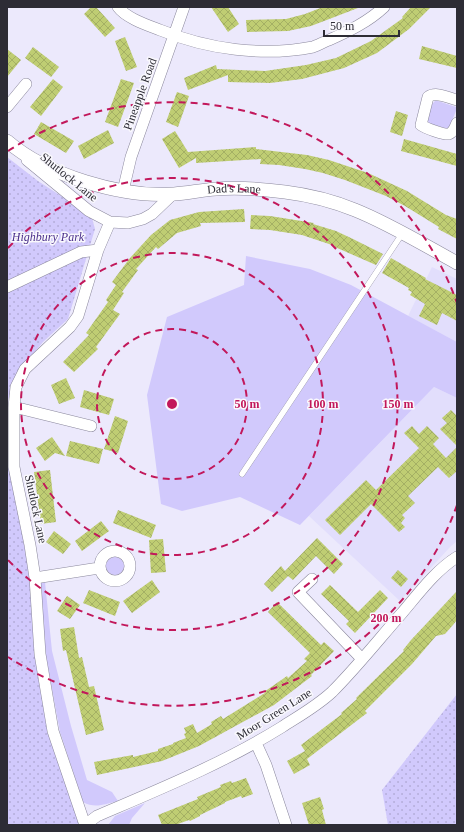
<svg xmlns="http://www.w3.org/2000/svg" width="464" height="832" viewBox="0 0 464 832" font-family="'Times New Roman',serif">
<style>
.built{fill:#e2defc}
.green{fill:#d1c9fc}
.park{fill:url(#park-dots)}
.building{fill:url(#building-cross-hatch)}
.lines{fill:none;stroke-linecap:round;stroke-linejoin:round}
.service-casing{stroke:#8b889d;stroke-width:6}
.minor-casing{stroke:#8b889d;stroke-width:12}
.tertiary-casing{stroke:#8b889d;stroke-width:14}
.service{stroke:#fff;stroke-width:5.5}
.minor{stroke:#fff;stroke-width:11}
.tertiary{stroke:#fff;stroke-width:13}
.ring{fill:none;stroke:#c2185b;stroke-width:2;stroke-dasharray:7 5}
.labels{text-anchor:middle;stroke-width:3;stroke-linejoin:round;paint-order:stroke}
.street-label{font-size:12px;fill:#2d2c35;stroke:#f9f8fd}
.park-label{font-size:12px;font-style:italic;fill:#4b308c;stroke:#f9f8fd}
.centre{fill:#c2185b;stroke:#f9f8fd;stroke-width:2}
.ring-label{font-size:12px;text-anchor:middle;font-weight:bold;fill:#c2185b;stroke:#f9f8fd;stroke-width:3;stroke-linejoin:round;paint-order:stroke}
</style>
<defs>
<pattern id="park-dots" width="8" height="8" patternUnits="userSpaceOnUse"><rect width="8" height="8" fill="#d1c9fc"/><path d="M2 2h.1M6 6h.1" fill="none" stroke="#b4add9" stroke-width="1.8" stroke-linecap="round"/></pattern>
<pattern id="building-cross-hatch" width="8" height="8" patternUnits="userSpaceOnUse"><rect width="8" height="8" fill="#bfcd73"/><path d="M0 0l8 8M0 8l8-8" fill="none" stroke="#a4b064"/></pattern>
</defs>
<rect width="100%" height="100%" fill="#ece9fc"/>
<path class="built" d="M432 267 457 279V342L408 316Z
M434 387 457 398V541L451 546 400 601 309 516Z"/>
<path class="green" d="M435 101H438L456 107V111L449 128C445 128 443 128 439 126 436 126 431 125 429 123 425 118 431 104 435 101Z
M246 256 310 269 351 285 457 342V398L434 387 300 525 240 497 182 511 161 504 147 395 167 317 244 285Z
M106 566a9 9 0 1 1 18 0a9 9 0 1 1-18 0Z
M40 582H45L52 651 71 726 87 780 112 792 118 801C105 804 95 809 83 802L60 732 46 657Z
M145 803 132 818 129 825H108L115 816Z"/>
<path class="park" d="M7 157 38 181 78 207 92 218 95 229 68 319 43 342 19 371 8 400 7 410Z
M7 444 30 579 35 657 50 730 79 825H7Z
M457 694V825H388L382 790Z"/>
<path class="building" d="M91 7H96L115 28 105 37 84 14Z
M211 7H228L239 24 228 32Z
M323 7 358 8 311 26 288 31 247 32 246 20 286 19 305 14Z
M411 7H431L409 29 377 53 344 68 302 79 270 83 228 82V75L188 90 184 78 216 65 217 69 265 71 306 65 336 58 371 41 403 18 402 17Z
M125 37 137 67 126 71 115 41Z
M422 46 457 56V68L419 59Z
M33 47 59 67 51 77 25 58Z
M7 49 21 60 7 77Z
M53 79 63 87 41 116 30 107Z
M121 79 134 83 118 127 105 122Z
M177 92 189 96 178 127 166 122Z
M396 111 408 115 402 136 390 132Z
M41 122 74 141 66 153 34 134Z
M108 130 114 143 84 159 78 146Z
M175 131 188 152 256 147V149L307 155 329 160 368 173 407 191 446 215 457 219V239L438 229 439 227 405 206 386 196 345 180 323 173 305 169 279 165 260 164 261 159 196 163V158L179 168 162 139Z
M404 139 457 154V166L401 151Z
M244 209 245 222 200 223 201 226 177 233 158 249 156 247 136 269 138 270 122 292 124 293 113 310 120 314 96 347 98 349 74 372 63 362 89 335 86 333 108 302 106 300 116 285 112 282 130 258 151 235 170 220 199 212Z
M251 215 270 216 314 223 313 224 336 231 353 239 383 254 376 265 335 247V246L302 235 270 230 250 229Z
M391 258 426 278 425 279 457 295V321L442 313 437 325 419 316 425 304 410 295 412 292 408 290 409 288 382 273Z
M66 378 75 398 59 404 51 385Z
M84 390 114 399 109 415 80 407Z
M451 410 457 416V446L440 429 447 423 442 418Z
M115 416 128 421 118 453 104 449Z
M412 426 419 434 427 426 439 438 433 444 446 458 457 447V471L449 478 438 467 408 496 415 503 402 515 405 518 401 523 405 527 399 532 371 504 340 535 325 520 366 480 376 490 419 448 404 433Z
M52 437 65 456 55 453 45 461 36 448Z
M70 441 103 449 99 464 66 456Z
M50 470 56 522 41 524 34 472Z
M118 510 156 525 151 538 113 523Z
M101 521 109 531 82 551 75 541Z
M54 531 71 544 63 554 46 542Z
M317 538 343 564 334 574 316 556 293 580 288 576 272 592 264 584 281 566 285 571Z
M163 539 166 572 151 573 149 540Z
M398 570 408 579 401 587 391 578Z
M152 580 160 592 132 613 123 601Z
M330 585 358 612 380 590 388 598 355 633 346 624 349 621 321 594Z
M89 590 120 602 115 616 83 603Z
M457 591V620L453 625 445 634 436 636 412 664 365 711 367 713 307 759 310 765 294 774 287 761 305 751 301 745 342 714 341 713 357 699 356 698 404 651 403 650 411 640Z
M67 596 80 605 70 619 57 611Z
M277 602 321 645 324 642 334 651 311 675 312 676 274 705 199 746 162 761 97 775 94 762 133 755V757L158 751V749L173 744V743L186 738 184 734 186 733 184 728 193 724 197 733 212 724 211 722 221 716 223 719 265 693 264 692 287 676 288 678 307 661 304 659 310 653 268 612Z
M74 627 79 658 82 657 89 687 94 686 104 730 86 735 66 650 63 651 60 629Z
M246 778 253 794 242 798 241 796 225 802V803L200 815V816L190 821 189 820 175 825H162L158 815 198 799 197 797 221 787 220 785 231 781 232 783Z
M320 797 324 809 322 810 326 825H309L302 803Z"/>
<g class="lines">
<defs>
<path id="service" d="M242 474 402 234"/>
<path id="minor" d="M118 7C126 18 147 25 160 30 207 49 263 57 313 47 318 45 324 42 329 40 349 31 368 22 384 7
M457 100C449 98 436 91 428 97L421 125C425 128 444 135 449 134 454 132 455 127 457 123
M7 107 26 84
M27 160 89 211 110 222 128 223 143 219 152 214 173 194
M123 191 131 157 184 7
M7 287 81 252 98 250
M14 407 91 426
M100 566a15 15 0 1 1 30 0a15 15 0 1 1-30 0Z
M35 578 99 568
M312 579 298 592 362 659
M256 743 266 765 286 825
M85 825 53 731 40 654 35 578 30 545 14 467V407L16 387 25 369 70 327 78 316 98 250 110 222
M85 825 97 816C160 789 224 763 282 727 299 716 317 706 332 692 357 667 379 639 402 613 419 593 435 571 457 557"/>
<g id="tertiary">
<path id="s1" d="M7 141C46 175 122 198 174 194 188 193 202 190 216 189 239 187 262 189 285 192 309 195 333 201 355 210 390 224 424 245 457 263"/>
</g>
</defs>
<use href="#service" class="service-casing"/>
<use href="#minor" class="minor-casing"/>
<use href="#tertiary" class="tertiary-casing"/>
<use href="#service" class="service"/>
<use href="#minor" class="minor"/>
<use href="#tertiary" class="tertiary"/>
</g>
<g class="ring">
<circle cx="172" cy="404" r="75"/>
<circle cx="172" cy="404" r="151"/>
<path d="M8 248A226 226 0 1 1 8 560"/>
<path d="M457 505A302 302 0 0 1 8 657M8 151A302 302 0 0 1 457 303"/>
</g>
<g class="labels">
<g class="street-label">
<text transform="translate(140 94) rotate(-70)" y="4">Pineapple Road</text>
<text transform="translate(69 177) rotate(39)" y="4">Shutlock Lane</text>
<text dy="4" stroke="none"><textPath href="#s1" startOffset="239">Dad's Lane</textPath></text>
<text transform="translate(36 509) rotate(78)" y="4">Shutlock Lane</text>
<text transform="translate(274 714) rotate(-32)" y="4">Moor Green Lane</text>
</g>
<g class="park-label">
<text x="48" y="241">Highbury Park</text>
</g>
</g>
<circle cx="172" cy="404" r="6" class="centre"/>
<g class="ring-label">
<text x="247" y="408">50 m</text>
<text x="323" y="408">100 m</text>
<text x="398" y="408">150 m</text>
<text x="386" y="622">200 m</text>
</g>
<rect width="464" height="832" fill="none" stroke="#2d2c35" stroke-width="16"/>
<path d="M324 30v6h75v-6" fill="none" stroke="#2d2c35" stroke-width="2"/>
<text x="330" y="30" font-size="12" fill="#2d2c35" stroke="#f9f8fd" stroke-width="3" paint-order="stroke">50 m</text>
</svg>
